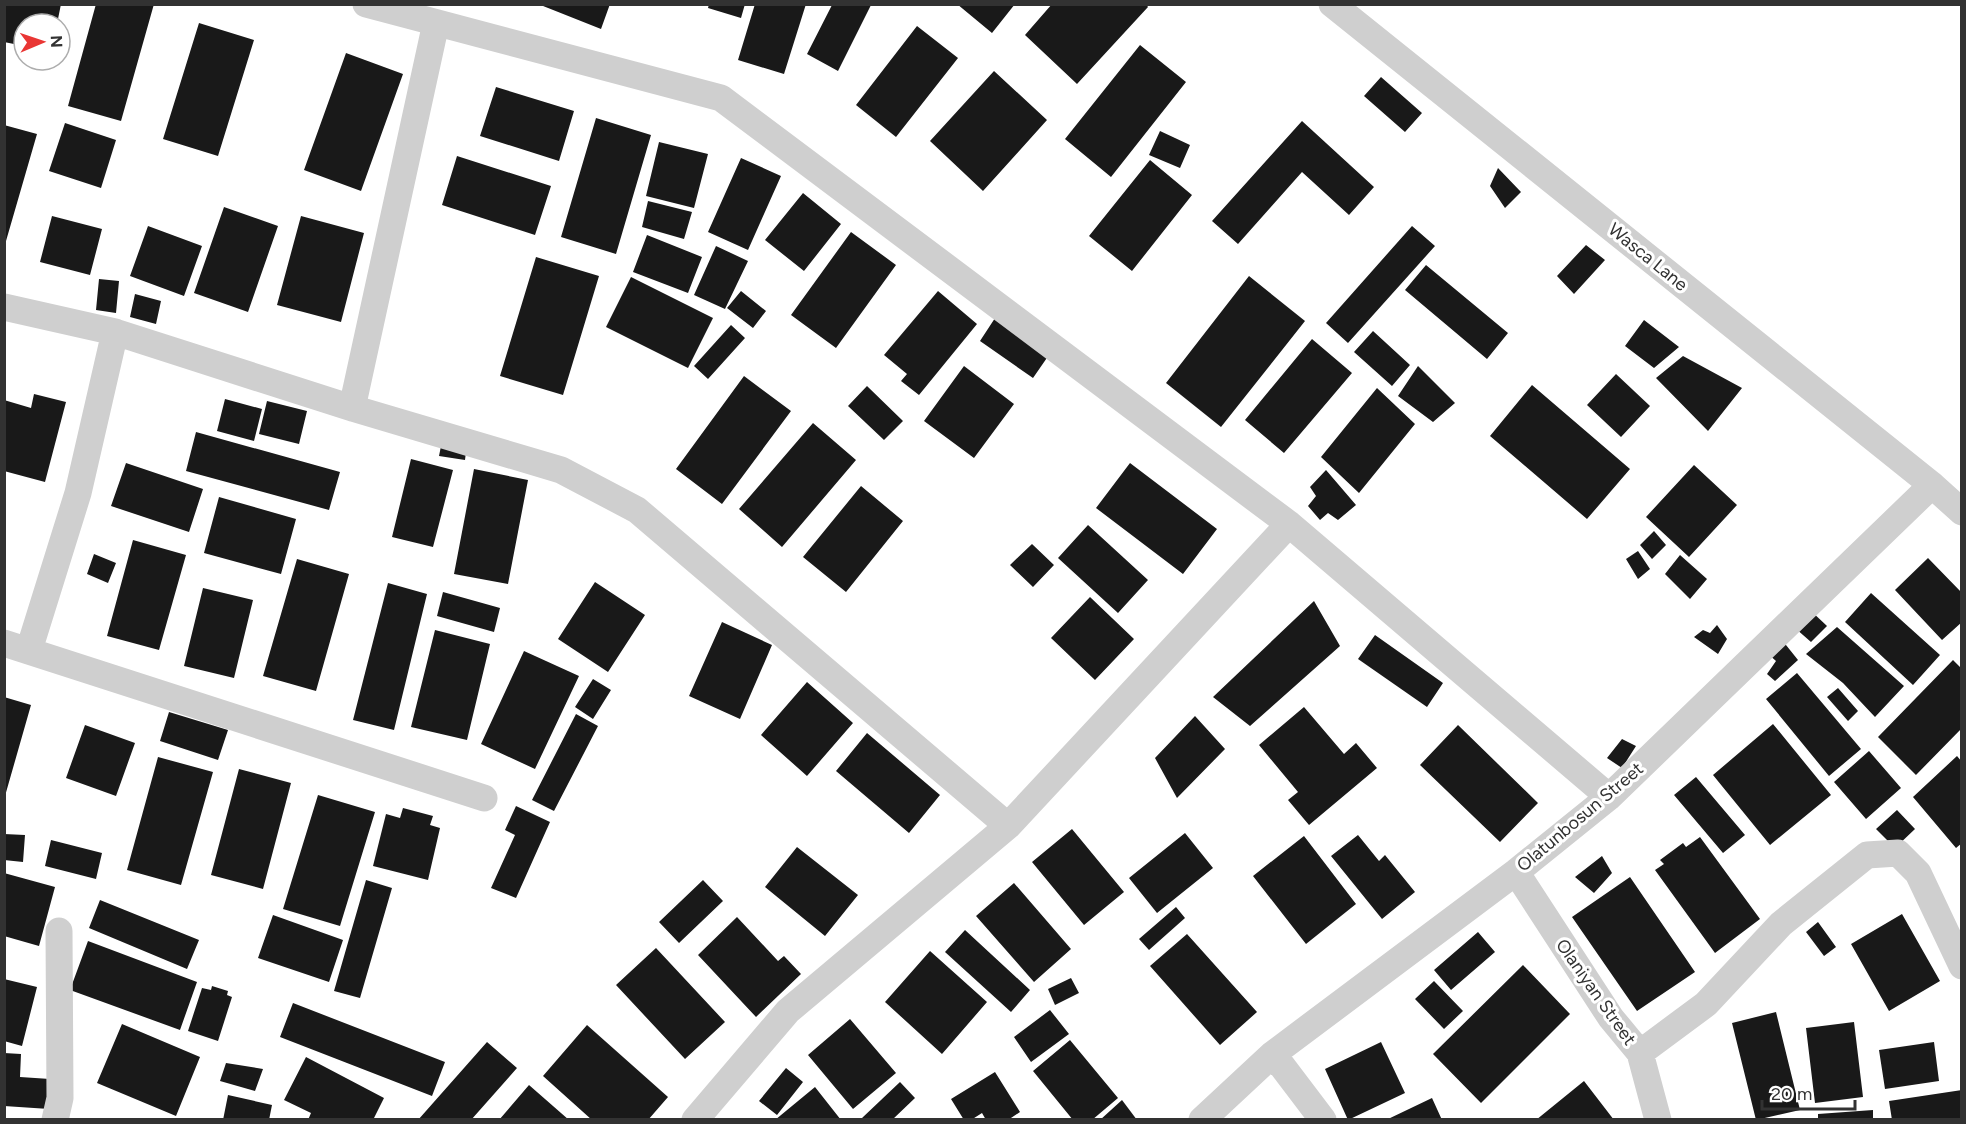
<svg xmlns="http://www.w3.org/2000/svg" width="1966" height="1124" viewBox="0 0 1966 1124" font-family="Figtree,sans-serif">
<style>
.building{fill:#191919}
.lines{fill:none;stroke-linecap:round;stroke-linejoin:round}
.street{stroke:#cfcfcf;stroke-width:27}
.labels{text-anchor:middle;stroke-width:6;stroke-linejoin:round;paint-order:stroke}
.street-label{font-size:18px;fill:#323232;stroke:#fff}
</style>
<rect width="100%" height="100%" fill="#fff"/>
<path class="building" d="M4 4H61L57 24H24V46L4 42Z
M96 4H154L121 121 68 106Z
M538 4H610L601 29Z
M709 4H745L741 18 708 8Z
M755 4H806L784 74 738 60Z
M957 4H1015L992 33Z
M1052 4H1146L1148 7 1077 84 1025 35Z
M832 5H871L838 71 807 54Z
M199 23 254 40 218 156 163 139Z
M917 26 958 58 896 137 856 105Z
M1140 45 1186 82 1111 177 1065 139Z
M346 53 403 74 361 191 304 170Z
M994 71 1047 120 983 191 930 141Z
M1381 77 1422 113 1405 132 1364 96Z
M496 87 574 111 559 161 480 136Z
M596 118 651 135 616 254 561 237Z
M1302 121 1374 187 1349 215 1302 172 1238 244 1212 221Z
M65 123 116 140 101 188 49 171Z
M4 125 37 134 6 241 4 240Z
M1160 131 1190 145 1180 168 1149 155Z
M659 142 708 154 694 208 646 196Z
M457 156 551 186 535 235 442 205Z
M741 158 781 176 748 250 708 232Z
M1150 160 1192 195 1132 271 1089 236Z
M1498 168 1521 192 1505 208 1490 186Z
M803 193 841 224 804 271 765 240Z
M648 201 692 212 684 239 642 227Z
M224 207 278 226 248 312 194 293Z
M52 216 102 229 90 275 40 262Z
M301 216 364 233 341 322 277 305Z
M148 226 202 246 184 296 130 276Z
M1412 226 1435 246 1348 343 1326 323Z
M851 232 896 265 836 348 791 315Z
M647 235 702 257 688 293 633 272Z
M1586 245 1605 260 1574 294 1557 276Z
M716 246 748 261 725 309 694 295Z
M536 257 599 276 563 395 500 376Z
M1426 265 1508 333 1487 359 1405 290Z
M1249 276 1305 321 1221 427 1166 383Z
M631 277 713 318 688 368 606 327Z
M99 279 119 281 116 313 96 310Z
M741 291 766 311 753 328 727 308Z
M938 291 977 324 919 395 901 381 907 374 884 355Z
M135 294 161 301 156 324 130 317Z
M997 315 1051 352 1033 378 980 341Z
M1644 320 1679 347 1654 368 1625 346Z
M731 325 745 338 708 379 694 366Z
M1373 331 1410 365 1392 386 1354 352Z
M1312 339 1352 373 1284 453 1245 420Z
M1683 356 1742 388 1708 431 1656 378Z
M964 366 1014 404 974 458 924 421Z
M1418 366 1455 403 1433 422 1398 396Z
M1616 374 1650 406 1621 437 1587 405Z
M744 376 791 411 722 504 676 469Z
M1532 385 1630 469 1587 519 1490 436Z
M867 386 903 421 884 440 848 406Z
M1377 388 1415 424 1359 493 1321 457Z
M34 394 66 402 45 482 4 471V400L31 408Z
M225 399 262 409 254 441 217 431Z
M267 401 307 411 299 444 259 434Z
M813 423 856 460 782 547 739 509Z
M444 431 468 435 465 460 439 456Z
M196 432 340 472 329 510 186 471Z
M411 459 453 470 433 547 392 537Z
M126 463 203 489 189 532 111 506Z
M1130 463 1217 529 1183 574 1096 508Z
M1694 465 1737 505 1689 557 1646 517Z
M474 469 528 480 508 584 454 574Z
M1326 470 1356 505 1338 520 1328 513 1320 520 1308 506 1316 496 1310 487Z
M861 486 903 521 846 592 803 557Z
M219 497 296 519 281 574 204 553Z
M1088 525 1148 580 1118 613 1058 558Z
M1654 531 1666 545 1652 559 1640 545Z
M133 540 186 555 159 650 107 636Z
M1032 544 1054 565 1033 587 1010 565Z
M1638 551 1650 569 1638 579 1626 559Z
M94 554 116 563 108 583 87 574Z
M1680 555 1707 579 1690 599 1665 574Z
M1928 558 1962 593V622L1942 640 1895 590Z
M297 559 349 574 316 691 263 676Z
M595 582 645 615 608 672 558 639Z
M388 583 427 594 394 730 353 720Z
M203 588 253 600 234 678 184 666Z
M443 592 500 608 494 632 437 616Z
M1871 593 1940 655 1913 685 1845 622Z
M1090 597 1134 639 1095 680 1051 638Z
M1314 601 1340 646 1250 726 1213 697Z
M1810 610 1827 626 1811 642 1795 628Z
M722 622 772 645 740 719 689 696Z
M1717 625 1727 639 1718 654 1694 637 1703 630 1710 633Z
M1837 627 1904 686 1875 717 1843 683 1806 654Z
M435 630 490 644 467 740 411 727Z
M1375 635 1443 683 1427 707 1358 659Z
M1782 640 1798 660 1775 681 1767 674 1776 661 1767 653Z
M524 651 579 676 535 769 481 744Z
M1953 660 1962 669V728L1916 775 1878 737Z
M1797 673 1861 749 1829 776 1766 699Z
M593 679 611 690 593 719 575 707Z
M807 682 853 723 807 776 761 735Z
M1838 688 1858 711 1848 721 1827 697Z
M4 697 31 705 5 796H4Z
M1304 707 1344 754 1356 743 1377 768 1309 825 1288 800 1298 792 1259 745Z
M169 712 228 730 218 760 160 741Z
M576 714 598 726 554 811 532 800Z
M1195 716 1225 749 1177 798 1155 758Z
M1773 724 1831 795 1770 845 1713 775Z
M85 725 135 743 116 796 66 778Z
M1458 725 1538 803 1500 842 1420 765Z
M867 733 940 795 909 833 836 771Z
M1622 739 1636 746 1622 768 1607 758Z
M1869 751 1901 788 1866 819 1834 782Z
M1957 756 1962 762V843L1956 848 1913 797Z
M158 757 213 772 181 885 127 870Z
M239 769 291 783 263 889 211 875Z
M1696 777 1745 835 1723 853 1674 795Z
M318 795 375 812 340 926 283 909Z
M516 806 550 822 516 898 491 888 515 835 505 830Z
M403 808 433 816 430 825 440 828 428 880 373 866 386 814 400 818Z
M1897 810 1915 829 1895 848 1876 829Z
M1072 829 1124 892 1084 925 1032 862Z
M1185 833 1213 868 1157 913 1129 878Z
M4 834 25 835 23 862 4 860Z
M1358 835 1379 861 1385 855 1415 892 1382 919 1331 856Z
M1304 836 1356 904 1306 944 1253 876Z
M1700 837 1760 919 1715 953 1655 870 1664 864 1660 860 1683 843 1686 847Z
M51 840 102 853 96 879 45 866Z
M797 847 858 895 825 936 765 887Z
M1602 856 1612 873 1594 893 1575 877Z
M4 873 55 887 39 946 4 936Z
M1630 877 1695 972 1637 1011 1572 917Z
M366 880 392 888 360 998 334 991Z
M703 880 723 901 679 943 659 922Z
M1014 883 1071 949 1034 982 976 916Z
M100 900 199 940 187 969 89 928Z
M1176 907 1185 918 1149 950 1139 939Z
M1902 914 1940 981 1889 1011 1851 944Z
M273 915 343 940 329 982 258 958Z
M737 917 778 961 784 956 801 974 756 1017 698 955Z
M1818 922 1836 947 1824 956 1806 932Z
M965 930 1030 990 1011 1012 945 952Z
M1478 932 1495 952 1451 990 1434 970Z
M1187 934 1257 1012 1220 1045 1150 966Z
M88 941 197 982 180 1030 70 990Z
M656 948 725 1022 685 1059 616 985Z
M930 951 987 1002 942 1054 885 1002Z
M1523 965 1570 1014 1481 1103 1433 1054Z
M1071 978 1079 993 1055 1005 1048 989Z
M4 979 37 987 22 1046 4 1041Z
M1434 981 1463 1011 1444 1029 1415 999Z
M212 986 228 991 227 995 232 997 218 1041 188 1031 202 988 211 990Z
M293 1003 445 1062 432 1096 280 1037Z
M1050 1010 1069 1034 1031 1062 1014 1037Z
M1776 1012 1800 1110 1756 1120 1732 1023Z
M850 1019 896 1073 853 1109 808 1055Z
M1854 1022 1863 1097 1815 1103 1806 1028Z
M122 1024 200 1057 176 1116 97 1083Z
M587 1025 668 1097 648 1120H592L543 1076Z
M1070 1040 1118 1098 1092 1120H1073L1033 1071Z
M487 1042 517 1068 471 1120H418Z
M1381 1042 1405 1093 1348 1120 1325 1069Z
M1934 1042 1939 1081 1885 1089 1879 1050Z
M4 1053 21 1054 20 1077 50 1079 49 1109 4 1106Z
M306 1057 384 1098 373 1120H308L311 1113 284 1100Z
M226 1063 263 1069 255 1091 220 1081Z
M786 1068 803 1082 777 1115 759 1101Z
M995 1072 1020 1112 1008 1120H986L982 1113 971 1120H964L951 1099Z
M1584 1081 1614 1120H1536Z
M900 1082 915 1098 892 1120H864L862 1118Z
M529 1085 569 1120H499Z
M815 1087 841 1120H775Z
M1962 1090V1120H1892L1889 1101Z
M228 1095 272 1105 269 1120H223Z
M1432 1098 1442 1120H1386Z
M1122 1100 1137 1120H1100Z
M1873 1110V1120H1818V1114Z"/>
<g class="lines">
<path class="street" d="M366 4 721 98 1289 524 1609 797
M1332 4 1932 485 1962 512
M4 307 115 332 352 408 561 470 637 510 1008 826
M352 408 436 23
M4 643 484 798
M29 650 78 493 115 332
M1516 872 1611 1018 1640 1053 1658 1120
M1640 1053 1706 1004 1781 924 1867 855 1898 853 1918 873 1962 966
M1273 1054 1323 1120
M55 1120 60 1098 59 931
M695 1120 788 1011 1008 826 1289 524
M1202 1120 1273 1054 1516 872 1609 797 1932 485"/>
</g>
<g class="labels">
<g class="street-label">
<text transform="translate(1648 257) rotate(39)" y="6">Wasca Lane</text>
<text transform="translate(1580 817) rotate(-40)" y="6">Olatunbosun Street</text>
<text transform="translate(1596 992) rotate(55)" y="6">Olaniyan Street</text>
</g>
</g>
<rect width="1966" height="1124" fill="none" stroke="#323232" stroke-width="12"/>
<g transform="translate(42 42) rotate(88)"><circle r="28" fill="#ffffff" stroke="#adadad" stroke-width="1.5"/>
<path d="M0-4.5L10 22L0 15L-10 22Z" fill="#e93634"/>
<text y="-9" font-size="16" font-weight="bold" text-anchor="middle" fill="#323232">N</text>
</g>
<path d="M1762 1100v9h93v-9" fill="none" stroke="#323232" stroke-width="3"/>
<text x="1771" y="1100" font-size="18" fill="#323232" stroke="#ffffff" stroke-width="4.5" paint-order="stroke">20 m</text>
</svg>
